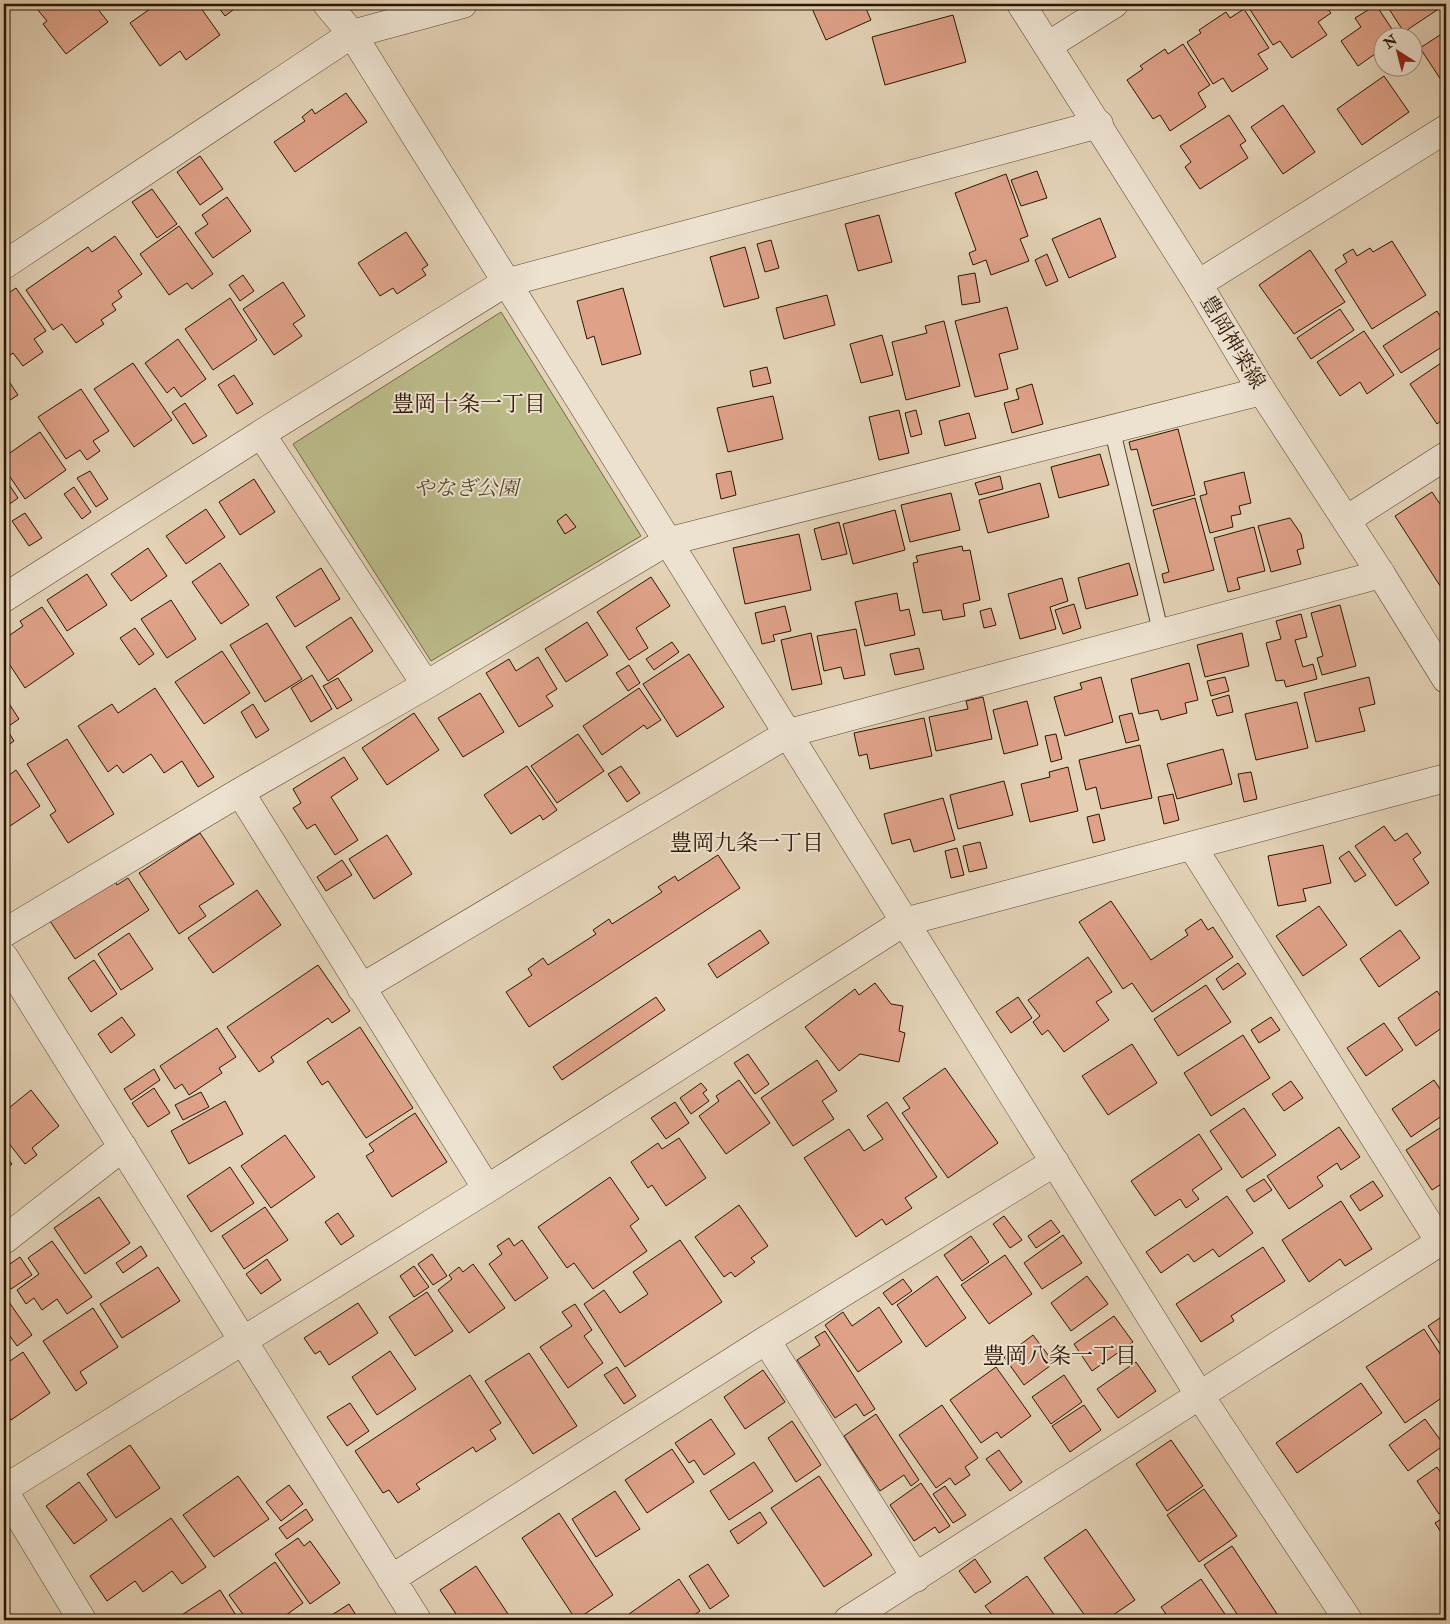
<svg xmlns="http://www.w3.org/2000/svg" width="1450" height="1624" viewBox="0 0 1450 1624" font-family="'IM FELL Double Pica','Noto Serif JP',serif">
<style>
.green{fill:#bbba89;stroke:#736844}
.building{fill:#dfa289;stroke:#2b1500}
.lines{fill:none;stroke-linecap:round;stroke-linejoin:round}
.service-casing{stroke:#59442e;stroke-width:17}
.minor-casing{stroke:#59442e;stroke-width:29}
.tertiary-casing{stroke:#59442e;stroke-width:29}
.service{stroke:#ede2d0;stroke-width:15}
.minor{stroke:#ede2d0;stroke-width:28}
.tertiary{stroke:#ede2d0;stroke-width:28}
.labels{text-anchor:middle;stroke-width:4;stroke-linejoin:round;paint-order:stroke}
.street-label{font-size:21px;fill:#2b1500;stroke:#ede2d0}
.park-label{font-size:21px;font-style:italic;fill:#564729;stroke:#ede2d0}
.neighbourhood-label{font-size:22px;fill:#2b1500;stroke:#ede2d0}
</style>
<rect width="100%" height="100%" fill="#e3d2b6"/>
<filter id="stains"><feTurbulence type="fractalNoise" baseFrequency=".004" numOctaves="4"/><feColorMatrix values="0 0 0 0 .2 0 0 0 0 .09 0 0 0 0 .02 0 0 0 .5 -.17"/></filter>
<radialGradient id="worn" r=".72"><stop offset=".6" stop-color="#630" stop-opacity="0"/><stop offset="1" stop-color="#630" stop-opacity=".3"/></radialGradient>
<path class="green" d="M501 312 641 536 431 661 293 444Z"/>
<path class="building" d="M33 4H94L108 22 66 54 43 24 47 21Z
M157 4H198L220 35 186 60 180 51 160 66 130 23Z
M216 4H241L225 16Z
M810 4H864L871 20 826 40Z
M1256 4H1324L1331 13 1318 22 1327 35 1292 58 1280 41 1273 45 1249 8Z
M1391 4H1446L1404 32 1387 6Z
M1376 5 1398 38H1382V49L1358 66 1341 41 1361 27 1355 18Z
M1244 9 1269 48 1258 54 1268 69 1232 92 1223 78 1213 84 1187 42 1201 33 1199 30 1226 12 1230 18Z
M953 15 966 62 885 85 872 37Z
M1446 31V85L1445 86 1420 48Z
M1183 44 1210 85 1198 93 1206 107 1170 131 1160 115 1153 119 1127 80 1143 69 1140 66 1165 49 1168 54Z
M1384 76 1409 112 1362 145 1337 109Z
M346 93 367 122 295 172 274 142 305 121 302 117 312 109 315 114Z
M1283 105 1315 152 1283 174 1251 127Z
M1229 115 1246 141 1240 145 1248 158 1200 189 1185 167 1191 162 1180 146Z
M200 156 223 189 200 205 177 172Z
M1037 171 1047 198 1021 206 1011 180Z
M1006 174 1028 236 1020 239 1029 261 991 275 986 260 973 265 969 253 976 250 955 193Z
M152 189 177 224 157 238 132 202Z
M227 197 251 231 213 258 195 233 208 224 202 215Z
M879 215 892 262 858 271 845 224Z
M1100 218 1116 257 1069 278 1052 239Z
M179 226 213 274 192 289 187 283 169 295 140 254Z
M406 232 428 265 422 269 426 275 397 294 393 288 380 296 358 263Z
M115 236 142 274 118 291 122 297 112 304 116 310 101 320 104 324 76 343 62 324 53 330 26 290 88 247 92 252Z
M771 240 779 268 765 272 757 244Z
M1392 241 1426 295 1372 329 1335 270 1347 262 1343 255 1353 249 1357 256 1370 248 1373 252Z
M745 247 759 298 724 307 710 257Z
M1310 250 1345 302 1294 334 1259 285Z
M1047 254 1058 281 1046 286 1035 260Z
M975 273 980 302 962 305 958 276Z
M243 275 254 291 240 301 229 285Z
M283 282 305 316 293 324 302 336 274 355 243 309Z
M16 288 46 331 34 339 43 352 23 366 13 353 4 360V296Z
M623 288 641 354 602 365 594 336 587 339 577 301Z
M827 295 835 325 784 339 776 308Z
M230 298 257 340 213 370 185 329Z
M1007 307 1018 349 999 354 1008 389 975 397 955 321Z
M1340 309 1354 330 1311 359 1297 338Z
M1437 311 1446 326V333L1440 337 1445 345 1401 373 1383 346Z
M944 321 960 386 906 400 892 342 927 333 925 326Z
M1364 331 1394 375 1367 394 1360 382 1340 396 1317 362Z
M882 335 893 375 861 383 850 344Z
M178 339 206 379 181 397 174 387 167 393 145 363Z
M133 363 172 420 134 447 94 389Z
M1441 363 1446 372V417L1437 424 1410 384Z
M767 367 771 383 753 387 750 371Z
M4 374 18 395 4 404Z
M234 375 253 404 237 414 218 385Z
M1032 384 1043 424 1012 433 1004 403 1019 399 1016 389Z
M81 389 109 431 93 441 100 451 87 460 80 450 66 459 38 417Z
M773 396 783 439 728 452 717 408Z
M185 403 207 436 193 444 172 412Z
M899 410 909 453 879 460 869 417Z
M916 410 922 434 911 437 905 413Z
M969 413 976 438 945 446 939 421Z
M1178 429 1195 495 1152 506 1137 449 1131 450 1129 442Z
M40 432 66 470 25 499 4 468V457Z
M1100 454 1109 485 1059 498 1051 467Z
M90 471 108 499 96 507 77 478Z
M731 471 736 495 721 499 716 474Z
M1244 472 1251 503 1239 506 1241 514 1231 516 1233 527 1210 533 1200 496 1207 494 1204 482Z
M1000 476 1003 489 979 495 975 483Z
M4 477 18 498 4 508Z
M254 479 275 512 240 535 219 502Z
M1040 483 1049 517 988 533 979 500Z
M74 487 91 512 82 519 64 494Z
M1432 492 1446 513V595L1395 516Z
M951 493 960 530 910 542 901 505Z
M1195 498 1214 570 1164 583 1162 574 1169 572 1153 510Z
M206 509 225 537 186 564 166 536Z
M895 510 905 550 853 564 843 524Z
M25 513 42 538 29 546 12 521Z
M566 514 576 527 565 534 557 521Z
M1290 518 1301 534 1304 548 1297 550 1301 564 1271 572 1258 526Z
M839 522 847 554 822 560 814 529Z
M1254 527 1265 571 1237 578 1240 589 1228 592 1214 538Z
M799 534 811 590 745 604 733 548Z
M962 546 963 551 970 550 980 600 963 604 965 616 943 620 941 610 923 613 913 563 918 562 916 556Z
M148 548 167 576 131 601 111 574Z
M220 563 249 605 221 624 192 582Z
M1129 563 1138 595 1086 609 1078 578Z
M321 568 340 599 295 627 276 597Z
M87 574 107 605 67 631 47 600Z
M651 577 670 606 636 628 648 648 629 660 597 612Z
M1062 578 1068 601 1050 607 1056 629 1020 639 1008 594Z
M897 593 900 611 909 609 915 635 865 646 855 602Z
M171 600 196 639 167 658 141 619Z
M1074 604 1081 628 1063 634 1055 610Z
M1340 605 1356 666 1322 675 1317 658 1323 656 1311 613Z
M785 606 791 631 773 635 775 641 762 644 755 613Z
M42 607 74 654 25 688 4 656V639L23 626 20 621Z
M991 608 996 625 984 628 980 611Z
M1301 614 1307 637 1295 640 1303 667 1313 664 1317 679 1286 687 1284 680 1276 681 1266 643 1281 639 1276 621Z
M351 617 373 651 328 681 306 647Z
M587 622 608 655 566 682 545 649Z
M267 623 302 679 265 702 230 645Z
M135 628 154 654 139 665 120 638Z
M856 629 865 675 844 679 841 667 824 671 817 636Z
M811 633 822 684 792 690 781 640Z
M1242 633 1249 666 1205 677 1197 645Z
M672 642 679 652 654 670 646 659Z
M919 648 924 669 895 675 890 654Z
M222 651 250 693 204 724 175 682Z
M689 654 724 707 677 737 643 684Z
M538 657 557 689 546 696 553 706 519 727 486 673 509 659 516 671Z
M1189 663 1198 700 1185 703 1187 713 1161 720 1158 710 1139 714 1131 679Z
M629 665 640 683 628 691 616 673Z
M312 675 332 709 311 722 291 688Z
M1101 677 1113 722 1065 736 1054 697 1082 689 1080 683Z
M1225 677 1229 691 1211 696 1207 681Z
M1369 677 1375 704 1359 708 1365 731 1316 742 1304 693Z
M338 678 352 700 337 709 323 686Z
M155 688 214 777 198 787 182 761 164 773 151 754 123 773 117 765 108 772 78 726 112 704 118 713Z
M639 688 661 720 647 729 644 725 602 755 583 726Z
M480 693 504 732 463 757 438 718Z
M1229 695 1233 712 1217 716 1212 700Z
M4 696 19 719 6 728 14 741 4 748Z
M983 697 992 739 936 751 929 717 968 709 966 701Z
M1027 701 1038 745 1004 754 993 710Z
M1297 702 1308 748 1256 760 1245 714Z
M253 704 269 730 256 738 241 712Z
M414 713 439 750 387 785 362 748Z
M1132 713 1139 740 1126 743 1119 716Z
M924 718 932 756 870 769 867 754 859 756 854 733Z
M578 734 604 771 557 803 531 766Z
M1056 734 1062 759 1051 762 1045 736Z
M67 739 114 814 68 843 50 815 56 811 27 764Z
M1140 745 1152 798 1101 809 1096 787 1086 790 1079 760Z
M1223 749 1232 784 1177 799 1167 764Z
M344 757 358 779 331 797 358 840 335 855 315 824 307 829 293 808 301 803 293 789Z
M527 766 557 810 543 820 540 815 511 834 484 795Z
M621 766 640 793 627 802 608 774Z
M1068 767 1078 811 1030 822 1021 784 1050 777 1049 772Z
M16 770 40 806 4 830V779Z
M1251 772 1257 799 1244 802 1238 774Z
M1004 781 1013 815 958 829 950 795Z
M1173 794 1179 820 1164 824 1158 797Z
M943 798 955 840 914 852 910 839 892 844 884 814Z
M1099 814 1105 840 1093 843 1087 817Z
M1384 826 1395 841 1407 833 1421 853 1413 859 1429 883 1396 906 1355 846Z
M200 833 234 884 199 906 206 916 179 934 139 873Z
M387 835 412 874 374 899 349 859Z
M980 842 987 868 969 872 963 846Z
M1323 845 1331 883 1303 889 1306 901 1278 906 1268 856Z
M957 848 964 875 951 878 945 851Z
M1349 851 1366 875 1355 882 1339 858Z
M718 855 740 888 529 1027 506 992 532 975 528 969 543 958 548 965 596 934 593 930 609 919 612 924 662 892 658 887 675 876 678 881Z
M342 860 352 875 326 891 317 877Z
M128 878 149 910 75 959 50 921 114 879 117 885Z
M257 890 281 925 213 973 188 938Z
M1111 901 1151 960 1188 935 1185 930 1201 919 1208 930 1213 927 1233 957 1152 1012 1132 983 1123 989 1079 922Z
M1319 906 1347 945 1303 976 1276 936Z
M760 930 769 943 717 978 708 964Z
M1400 930 1420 958 1379 987 1360 959Z
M129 933 153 969 121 990 98 954Z
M1088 957 1112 992 1096 1002 1109 1020 1064 1052 1048 1030 1042 1035 1033 1022 1040 1016 1028 1000Z
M94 960 117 994 91 1012 68 978Z
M1238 963 1246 974 1223 990 1216 979Z
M318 965 350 1011 332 1023 328 1018 271 1057 274 1062 259 1072 227 1027Z
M875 983 891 1004 903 1006 899 1031 905 1033 899 1062 860 1054 839 1071 805 1027 855 989 859 995Z
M1206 985 1231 1022 1178 1056 1154 1019Z
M1437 991 1446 1004V1025L1416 1046 1398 1018Z
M656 997 665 1010 562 1080 553 1067Z
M1018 997 1032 1018 1011 1033 996 1012Z
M122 1017 135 1035 111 1053 98 1034Z
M1271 1017 1280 1030 1259 1043 1251 1030Z
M1384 1023 1403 1050 1366 1076 1347 1048Z
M360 1027 413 1108 366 1138 328 1081 322 1085 307 1062Z
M217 1028 236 1057 219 1068 222 1073 189 1095 182 1084 175 1089 160 1066Z
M1243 1035 1270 1078 1211 1116 1184 1073Z
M1132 1044 1157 1083 1108 1115 1082 1076Z
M748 1054 769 1084 755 1094 734 1063Z
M817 1060 837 1091 822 1101 834 1119 793 1146 761 1098Z
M945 1068 998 1143 948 1178 902 1113 910 1108 903 1098Z
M154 1069 160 1080 131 1100 124 1089Z
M739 1080 770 1123 726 1154 699 1116 719 1101 716 1096Z
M1434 1080 1446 1098V1113L1411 1137 1392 1109Z
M1291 1081 1303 1098 1284 1111 1272 1094Z
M701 1083 707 1090 703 1093 709 1101 691 1114 680 1098Z
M154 1088 170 1113 148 1127 132 1103Z
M31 1090 59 1126 32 1148 37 1155 25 1164 4 1137V1112Z
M201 1092 209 1107 183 1120 175 1105Z
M225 1101 243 1134 189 1164 171 1131Z
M675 1102 689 1123 666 1139 651 1118Z
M887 1102 937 1177 905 1198 912 1208 886 1225 882 1219 856 1237 804 1158 849 1129 864 1151 883 1139 867 1116Z
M1244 1108 1276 1155 1242 1178 1210 1131Z
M415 1113 447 1162 392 1197 366 1156 374 1151 369 1144Z
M1446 1124V1181L1432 1190 1406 1150Z
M1339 1127 1360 1157 1341 1170 1337 1163 1317 1177 1323 1186 1289 1209 1267 1176Z
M1199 1134 1222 1169 1192 1190 1199 1199 1186 1208 1180 1199 1155 1216 1131 1181Z
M285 1135 315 1177 271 1208 241 1166Z
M679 1138 706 1178 666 1206 652 1185 648 1188 631 1162 658 1143 662 1149Z
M4 1154 12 1164 4 1171Z
M230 1167 254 1203 211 1232 187 1196Z
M610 1177 639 1219 630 1226 647 1251 593 1289 574 1263 567 1268 538 1227Z
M1264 1179 1272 1190 1254 1202 1246 1190Z
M1373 1181 1383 1196 1360 1211 1350 1196Z
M1227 1196 1253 1233 1219 1257 1213 1249 1194 1262 1188 1254 1161 1273 1146 1252Z
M99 1197 130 1243 85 1274 54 1228Z
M1341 1201 1372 1249 1345 1266 1340 1259 1309 1282 1282 1240Z
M739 1205 768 1246 751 1258 755 1262 735 1277 731 1272 724 1277 695 1237Z
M265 1207 288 1240 244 1269 222 1236Z
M338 1213 354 1236 341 1245 325 1222Z
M1004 1216 1022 1240 1010 1248 993 1224Z
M1051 1220 1060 1232 1036 1248 1028 1236Z
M1063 1235 1082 1263 1042 1289 1024 1263Z
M971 1236 989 1262 962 1281 944 1255Z
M509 1238 514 1246 522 1240 548 1278 515 1301 489 1264 502 1254 497 1246Z
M680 1240 722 1302 625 1367 584 1304 604 1290 620 1313 648 1294 633 1272Z
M52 1241 92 1297 67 1314 57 1299 42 1310 34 1298 26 1304 17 1290 39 1274 28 1258Z
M141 1246 147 1256 123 1273 116 1263Z
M1263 1247 1285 1281 1231 1316 1234 1321 1201 1342 1176 1304Z
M432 1254 447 1276 433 1285 418 1264Z
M1005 1255 1032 1294 989 1324 961 1285Z
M20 1257 32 1275 11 1289 4 1278V1268Z
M267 1259 281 1280 261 1294 246 1274Z
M473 1264 505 1308 469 1333 438 1290 452 1279 449 1275 459 1267 463 1272Z
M414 1266 429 1287 414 1297 400 1276Z
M158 1267 180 1301 122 1338 100 1304Z
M937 1276 966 1318 926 1347 897 1305Z
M1087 1276 1108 1304 1071 1331 1051 1303Z
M903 1279 912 1291 892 1305 883 1293Z
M427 1292 453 1331 415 1356 389 1317Z
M4 1295 32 1335 17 1346 10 1336 4 1341Z
M358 1303 378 1333 329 1365 320 1351 315 1354 304 1338Z
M575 1304 592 1330 584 1336 603 1363 568 1388 540 1347 572 1326 562 1312Z
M879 1307 902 1342 858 1372 825 1325 843 1312 852 1326Z
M93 1308 118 1347 80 1372 87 1383 76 1391 43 1341Z
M1446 1314V1353L1428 1326Z
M1114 1316 1133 1342 1092 1371 1074 1344Z
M1424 1329 1446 1363V1395L1405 1423 1366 1367Z
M825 1331 875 1409 864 1416 856 1404 835 1418 797 1360 820 1345 815 1337Z
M1033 1335 1054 1363 1024 1385 1004 1357Z
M390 1351 416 1389 377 1415 352 1377Z
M23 1352 50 1393 11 1420 4 1410V1365Z
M529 1353 577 1426 533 1454 485 1381Z
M1136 1362 1156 1391 1118 1418 1097 1389Z
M617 1367 636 1396 624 1404 604 1375Z
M996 1367 1031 1416 1001 1438 997 1432 981 1443 950 1400Z
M763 1370 785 1402 745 1429 724 1397Z
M470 1375 501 1423 490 1430 496 1439 476 1452 473 1447 416 1484 420 1489 398 1503 389 1490 383 1493 355 1451Z
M1064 1375 1082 1402 1051 1424 1032 1397Z
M1361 1383 1382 1413 1297 1473 1276 1443Z
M350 1403 369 1431 347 1446 327 1417Z
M942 1405 978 1458 965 1467 970 1475 955 1485 950 1478 936 1488 899 1435Z
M1084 1405 1101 1430 1070 1452 1052 1426Z
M876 1414 919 1480 911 1486 904 1475 880 1491 844 1436Z
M711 1419 735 1454 704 1475 694 1460 689 1463 675 1443Z
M1425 1419 1444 1445 1408 1471 1389 1445Z
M792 1421 821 1465 796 1482 768 1438Z
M1171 1440 1203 1486 1167 1511 1136 1464Z
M130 1445 160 1488 116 1518 87 1474Z
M672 1449 694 1482 647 1513 625 1480Z
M999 1450 1022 1482 1010 1491 986 1459Z
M754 1462 773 1491 729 1520 710 1491Z
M1437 1467 1446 1481V1509L1439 1514 1417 1481Z
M238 1476 269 1519 214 1557 183 1515Z
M819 1476 872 1555 824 1587 771 1508Z
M79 1482 107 1520 74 1544 46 1506Z
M921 1483 950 1526 939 1533 935 1527 914 1541 890 1505Z
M289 1485 303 1504 281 1521 266 1502Z
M945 1486 966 1515 953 1523 933 1494Z
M1204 1489 1237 1536 1199 1562 1167 1515Z
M615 1491 640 1529 596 1557 572 1519Z
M306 1509 313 1520 287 1539 279 1528Z
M760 1512 767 1523 738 1544 730 1531Z
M559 1513 613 1595 576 1620 522 1538Z
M1446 1516V1540L1435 1523Z
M171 1518 206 1567 182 1584 172 1571 143 1592 135 1581 107 1601 90 1576Z
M1086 1529 1135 1600 1106 1620H1088L1044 1558Z
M298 1538 304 1546 310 1541 340 1583 310 1604 275 1554Z
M1232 1546 1281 1620H1241L1204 1565Z
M975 1559 991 1582 975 1593 959 1571Z
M275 1562 303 1603 279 1620H247L229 1595Z
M708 1564 729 1596 710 1609 689 1576Z
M476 1566 512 1620H460L440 1590Z
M1027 1576 1058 1620H996L985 1606Z
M679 1579 700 1611 687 1620H633L629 1614Z
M1201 1579 1229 1620H1170L1161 1607Z
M220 1590 239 1620H174Z
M349 1604 359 1620H324Z"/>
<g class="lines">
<defs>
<path id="service" d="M1112 429 1161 633"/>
<path id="minor" d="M327 4 352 34 1200 1396 1348 1620
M1049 45 1114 4
M4 265 352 34 463 4
M1198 284 1446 129
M261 434 426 685
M1346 520 1446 456
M4 598 261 434 505 283 1099 124
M240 792 487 1189
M1192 846 1440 1242
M4 933 240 792 426 685 666 542 1262 391
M4 957 417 1620
M361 988 789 733 1381 574
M4 1240 123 1147
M766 1340 916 1578
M4 1489 487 1189 904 922 1446 778
M4 1491 82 1620
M391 1579 766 1340 1055 1162
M848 1620 1446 1238"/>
<path id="tertiary" d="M1021 4 1198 284 1262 391 1381 574 1446 679"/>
</defs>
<use href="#service" class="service-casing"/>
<use href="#minor" class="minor-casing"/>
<use href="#tertiary" class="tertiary-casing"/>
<use href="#service" class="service"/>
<use href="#minor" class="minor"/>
<use href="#tertiary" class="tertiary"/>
</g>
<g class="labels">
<g class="street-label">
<text transform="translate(1233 342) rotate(59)" y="7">豊岡神楽線</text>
</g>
<g class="park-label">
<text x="466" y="495">やなぎ公園</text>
</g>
<g class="neighbourhood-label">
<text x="469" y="411">豊岡十条一丁目</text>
<text x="747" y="850">豊岡九条一丁目</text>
<text x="1060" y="1363">豊岡八条一丁目</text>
</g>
</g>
<rect width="1450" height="1624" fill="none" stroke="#e3d2b6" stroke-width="20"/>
<rect x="5" y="5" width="1440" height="1614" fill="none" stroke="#2b1500" stroke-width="2.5"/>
<rect x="10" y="10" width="1430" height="1604" fill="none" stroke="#2b1500"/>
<g transform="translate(1398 52) rotate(324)"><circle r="24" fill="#ede2d0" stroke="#9f907d"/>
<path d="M0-4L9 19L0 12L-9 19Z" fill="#8f2418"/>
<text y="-8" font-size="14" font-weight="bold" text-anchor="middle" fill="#2b1500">N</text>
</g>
<rect width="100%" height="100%" filter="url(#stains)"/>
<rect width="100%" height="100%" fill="url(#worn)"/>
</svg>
